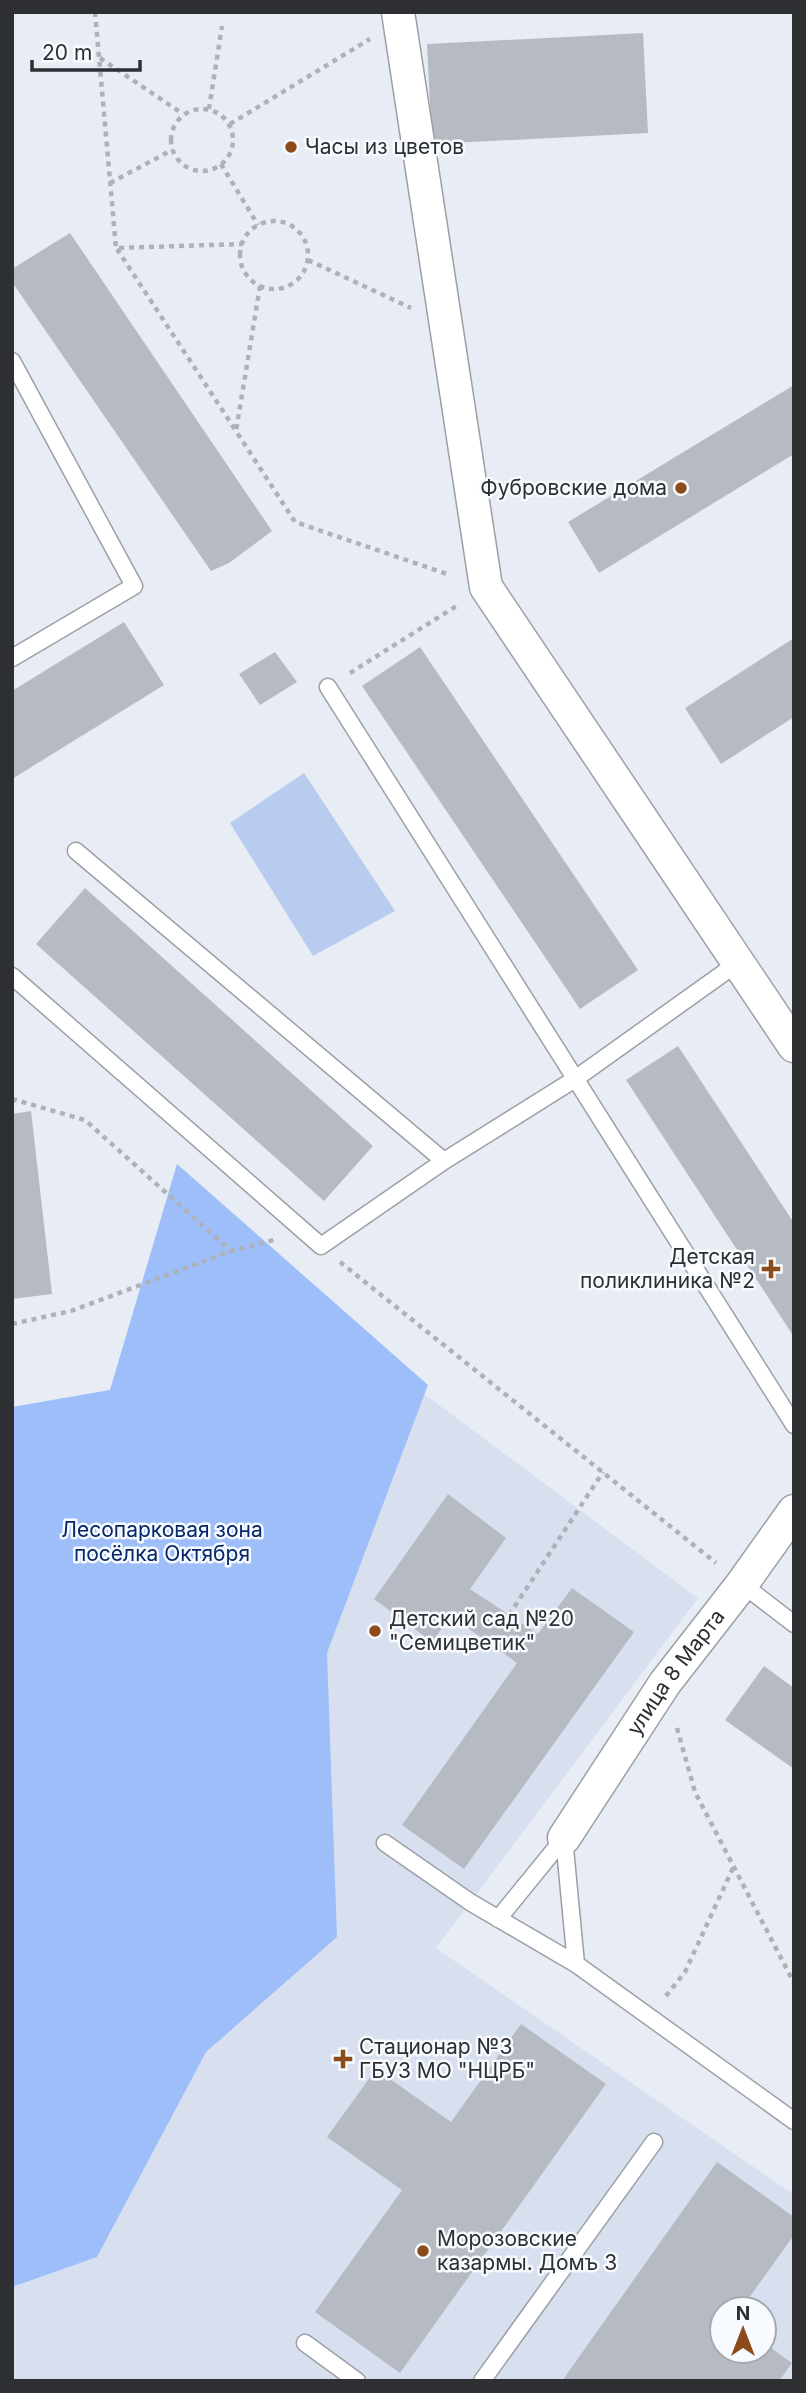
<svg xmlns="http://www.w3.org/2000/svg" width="806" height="2393" viewBox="0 0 806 2393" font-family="Inter,sans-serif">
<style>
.built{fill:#d8e0ef;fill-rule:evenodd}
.green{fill:#b8ccf0}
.forest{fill:#9dbef8}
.building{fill:#b6bbc3}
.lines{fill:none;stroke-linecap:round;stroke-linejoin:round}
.lane-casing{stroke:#9ba0a7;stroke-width:19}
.street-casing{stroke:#9ba0a7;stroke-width:35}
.path{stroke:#aeb1b8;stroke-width:4.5;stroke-dasharray:5 5;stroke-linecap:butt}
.lane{stroke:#fff;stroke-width:16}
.street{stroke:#fff;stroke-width:32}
.poi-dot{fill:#8d4b1b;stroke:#f7fafe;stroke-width:2.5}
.labels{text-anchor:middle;stroke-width:5;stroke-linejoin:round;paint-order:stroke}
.poi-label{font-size:21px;fill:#2d2f32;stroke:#f7fafe;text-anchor:start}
.park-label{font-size:21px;fill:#062768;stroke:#f7fafe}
.street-label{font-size:21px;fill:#2d2f32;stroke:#f7fafe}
</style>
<rect width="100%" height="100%" fill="#e8ecf4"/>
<path class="built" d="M314 1312 698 1598 436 1948 794 2195V2381H12V2170ZM722 2309H764V2351H722Z"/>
<path class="green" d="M304 773 395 911 313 956 230 823Z"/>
<path class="forest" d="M177 1164 428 1385 327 1653 337 1937 206 2052 97 2257 12 2287V1407L110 1390Z"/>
<path class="building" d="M643 33 648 133 432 144 427 44Z
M70 233 272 531 229 563 211 571 12 282V269Z
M794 385V454L599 573 568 522Z
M124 622 164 685 12 779V691Z
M794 638V717L721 764 685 708Z
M420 647 638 970 580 1009 362 686Z
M275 652 297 682 260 705 239 674Z
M85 888 373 1146 324 1201 36 944Z
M678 1046 794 1223V1337L626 1080Z
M31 1111 52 1294 12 1299V1114Z
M448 1494 506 1538 470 1589 538 1634 572 1588 634 1632 464 1869 402 1825 517 1663 451 1616 432 1642 374 1599Z
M764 1666 794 1688V1769L725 1720Z
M521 2024 606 2084 400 2373 315 2312 402 2190 327 2137 376 2069 451 2122Z
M717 2162 794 2217V2235L741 2309H722V2351H764V2343L792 2363 779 2381H562Z"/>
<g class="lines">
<defs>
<path id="lane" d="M12 361 134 586 12 658
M328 687 794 1425
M76 851 444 1161 575 1079 739 962
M12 976 321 1246 444 1161
M742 1584 794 1624
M564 1838 576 1964
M385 1843 470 1902 576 1964 794 2121
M498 1919 564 1838
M305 2343 357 2381
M482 2381 654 2142"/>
<g id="street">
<path d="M398 12 486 587 794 1046"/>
<path id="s1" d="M564 1838 665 1683 742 1584 794 1511"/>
</g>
</defs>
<use href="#lane" class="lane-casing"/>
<use href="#street" class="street-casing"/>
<path class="path" d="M95 12 116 248 242 244
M100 58 183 114
M171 140a31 31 0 1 1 62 0a31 31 0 1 1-62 0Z
M209 109 222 26
M230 124 370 39
M221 164 258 225
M110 183 172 150
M240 255a34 34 0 1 1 68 0a34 34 0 1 1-68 0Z
M117 249 236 431
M308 260 411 308
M260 286 236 431 295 522 450 575
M350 673 458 605
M12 1099 85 1120 231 1251
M340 1262 716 1563
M12 1324 71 1311 231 1251 274 1240
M509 1615 603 1472
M677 1728 695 1792 794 1983
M666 1996 685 1972 733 1868"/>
<use href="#lane" class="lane"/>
<use href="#street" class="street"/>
</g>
<g class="poi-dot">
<circle cx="291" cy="147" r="7"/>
<circle cx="681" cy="488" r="7"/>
<path d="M767.5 1258.5h7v7h7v7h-7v7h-7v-7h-7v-7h7z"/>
<circle cx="375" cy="1631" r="7"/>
<path d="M339.5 2048.5h7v7h7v7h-7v7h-7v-7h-7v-7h7z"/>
<circle cx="423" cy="2251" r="7"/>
</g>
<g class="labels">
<g class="poi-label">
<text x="305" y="154">Часы из цветов</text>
<text x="667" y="495" text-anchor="end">Фубровские дома</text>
<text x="755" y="1264" text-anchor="end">Детская<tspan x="755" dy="24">поликлиника №2</tspan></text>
<text x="389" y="1626">Детский сад №20<tspan x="389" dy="24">"Семицветик"</tspan></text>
<text x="359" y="2054">Стационар №3<tspan x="359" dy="24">ГБУЗ МО "НЦРБ"</tspan></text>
<text x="437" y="2246">Морозовские<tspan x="437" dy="24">казармы. Домъ 3</tspan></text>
</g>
<g class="park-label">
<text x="162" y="1537">Лесопарковая зона<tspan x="162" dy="24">посёлка Октября</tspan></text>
</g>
<g class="street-label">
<text dy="7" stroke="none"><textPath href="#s1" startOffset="200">улица 8 Марта</textPath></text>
</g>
</g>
<rect width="806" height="2393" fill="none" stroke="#2d2f32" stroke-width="28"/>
<g transform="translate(743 2330)"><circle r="33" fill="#f7fafe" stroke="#a6a9ac" stroke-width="2"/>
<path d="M0-5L12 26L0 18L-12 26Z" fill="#8d4b1b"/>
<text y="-10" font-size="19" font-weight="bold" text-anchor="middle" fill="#2d2f32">N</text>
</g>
<path d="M32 60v10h108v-10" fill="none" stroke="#2d2f32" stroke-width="3.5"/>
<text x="42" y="60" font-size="21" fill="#2d2f32" stroke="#f7fafe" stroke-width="5" paint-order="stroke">20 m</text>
</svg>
